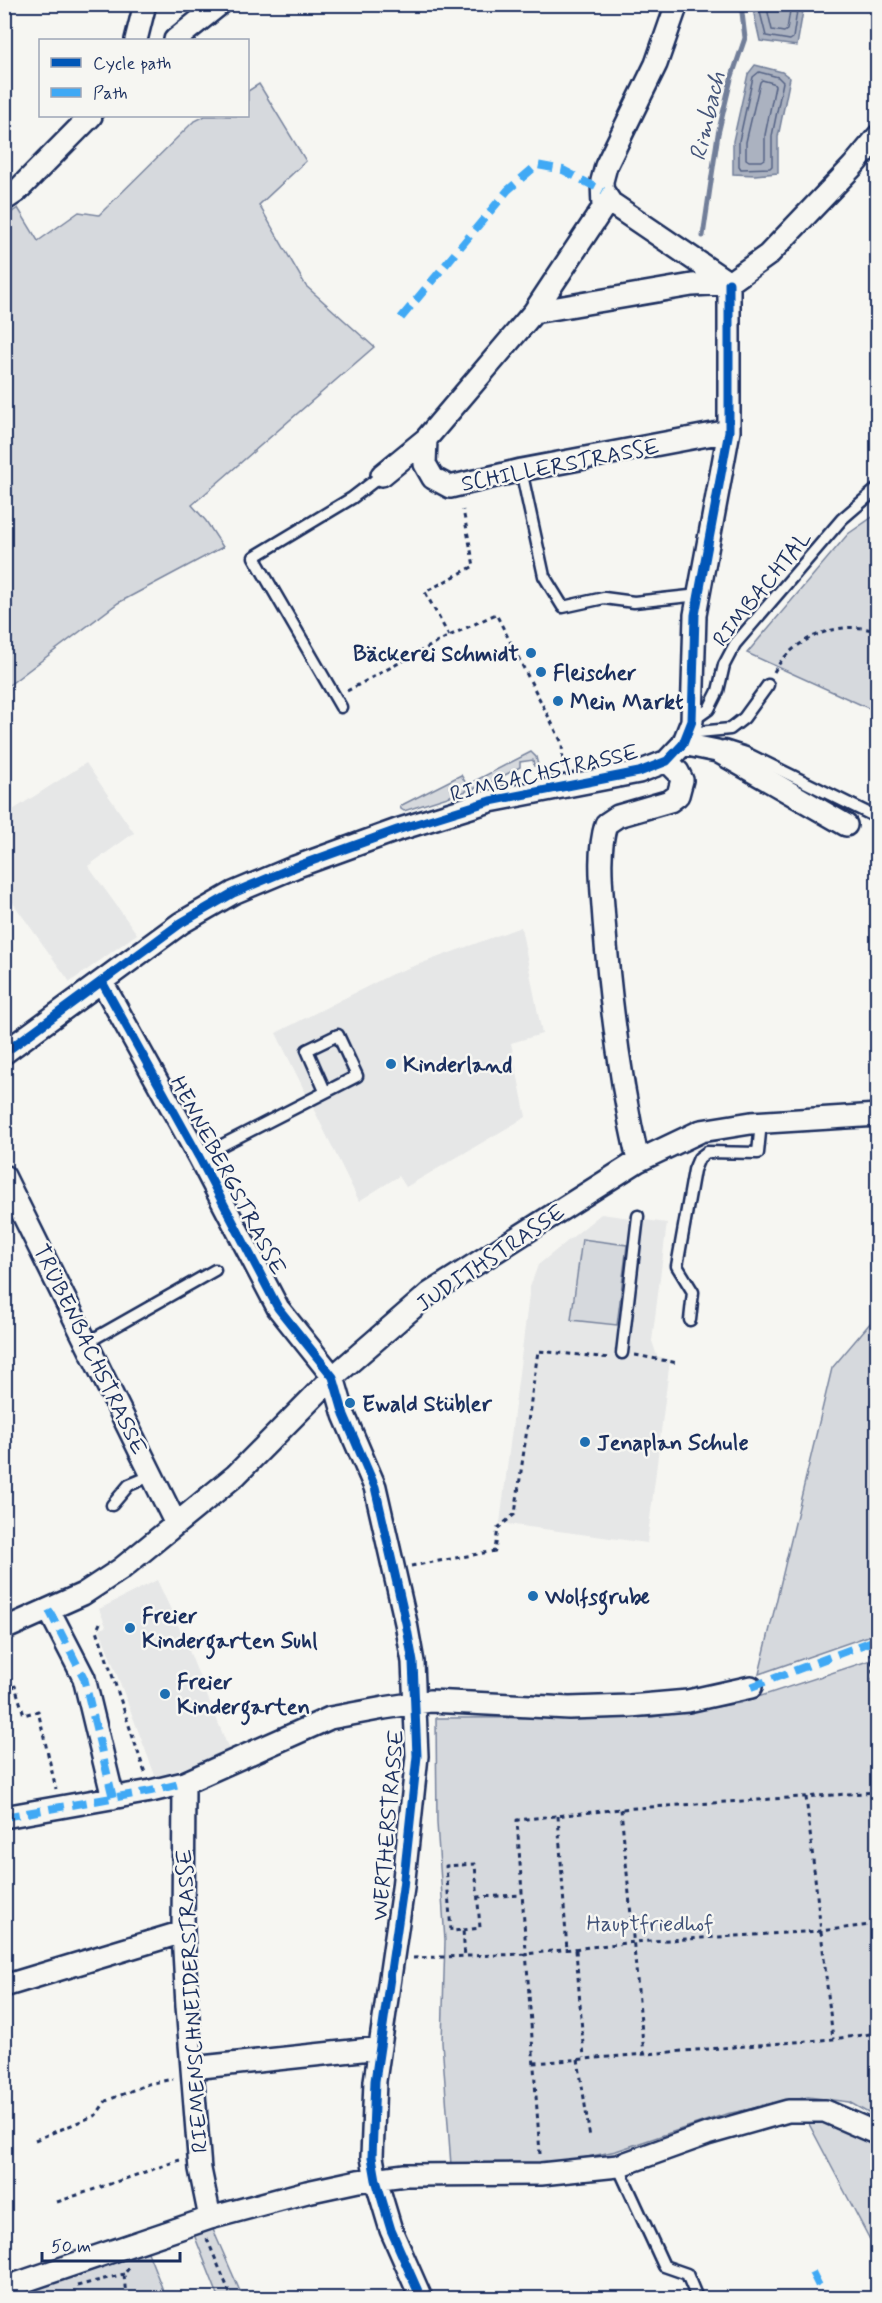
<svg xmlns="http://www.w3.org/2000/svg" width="882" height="2303" viewBox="0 0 882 2303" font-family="Mynerve,sans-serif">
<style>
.built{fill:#e6e7e7}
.green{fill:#d6d9dd;stroke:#78849e;stroke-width:1.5}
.water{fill:#abb2c0;stroke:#717e99;stroke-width:1.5}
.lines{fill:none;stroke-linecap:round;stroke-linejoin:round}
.shore{stroke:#556385;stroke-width:1.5}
.stream{stroke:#717e99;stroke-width:5}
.lane-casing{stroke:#1b2f5e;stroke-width:15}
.street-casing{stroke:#1b2f5e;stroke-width:26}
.path{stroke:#1b2f5e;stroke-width:3;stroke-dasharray:4.5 4.5;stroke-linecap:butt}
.lane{stroke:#f6f6f2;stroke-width:10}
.street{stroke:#f6f6f2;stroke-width:21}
.quiet{stroke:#3fa9f5;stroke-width:8;stroke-dasharray:15 8;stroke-linecap:butt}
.cycleway-casing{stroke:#f6f6f2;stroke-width:13}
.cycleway{stroke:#0057b8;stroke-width:9}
.poi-dot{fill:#1f6fb2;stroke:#f6f6f2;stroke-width:2}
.labels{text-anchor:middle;stroke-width:5;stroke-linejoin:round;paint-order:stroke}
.street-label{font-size:22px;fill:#1b2f5e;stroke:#f6f6f2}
.poi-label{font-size:22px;font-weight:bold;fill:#1b2f5e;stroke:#f6f6f2;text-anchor:start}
.park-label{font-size:22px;fill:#405177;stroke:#f6f6f2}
.water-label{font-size:24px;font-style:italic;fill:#46567b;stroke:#f6f6f2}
</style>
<rect width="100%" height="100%" fill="#f6f6f2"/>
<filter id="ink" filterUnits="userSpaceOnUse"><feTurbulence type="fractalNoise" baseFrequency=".0167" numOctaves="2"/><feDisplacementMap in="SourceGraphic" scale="12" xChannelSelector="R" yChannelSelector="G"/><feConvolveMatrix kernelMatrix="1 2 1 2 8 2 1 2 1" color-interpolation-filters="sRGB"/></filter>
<g filter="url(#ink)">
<path class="built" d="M86 763 134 833 88 866 137 934 70 982 5 892V815Z
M521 927 542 1034 511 1043 526 1117 406 1187 399 1176 359 1201 276 1033 392 974Z
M601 1214 667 1223 652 1341 657 1356 670 1360 647 1543 500 1523 530 1287 538 1265Z
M157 1580 183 1636 230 1752 156 1778 100 1630 106 1626 99 1609Z"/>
<path class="green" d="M259 84 306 161 259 205 306 286 374 347 192 505 206 521 223 547 118 603 5 688V217L18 208 38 241 79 212 99 215 193 122 205 116H248V91Z
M877 514V712L747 653 848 534Z
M531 752 536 757 538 765 534 766 533 760 520 762V767L488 784 404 811 401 809 400 806 461 775 467 785Z
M582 1239 627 1245 617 1325 571 1320Z
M877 1315V1633L759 1674 832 1368Z
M877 1658V2118L849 2102 808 2097 726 2114 616 2151 554 2164 451 2165 442 2042 445 1941 437 1823 436 1718 653 1717 740 1703Z
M824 2118 864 2136 877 2145V2253L808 2122Z
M211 2225 243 2298H219L193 2232Z
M146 2247 166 2298H5L4 2294Z"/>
<path class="water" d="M752 5H804L797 46 760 41Z
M755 65 782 72 790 78 778 137V173L755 175 733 174V141L748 74Z"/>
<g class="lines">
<path class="shore" d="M758 4 766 36 790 40 793 38 798 4
M766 4 772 30 784 32 787 30 791 4
M759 72 778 77 783 82 772 136V166L770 168 741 169 739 166V141L753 77Z
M762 80 773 83 775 86 765 135V159L762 161H749L746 159V142L760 82Z"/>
<path class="stream" d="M703 236 718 134 731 79 745 38 741 4"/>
<defs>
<path id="lane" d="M521 470 544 576 563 607 604 598 634 602 699 595
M341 707 254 557 352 498 382 475
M692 721 709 709 718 691 724 665 735 644 842 519 878 488
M688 733 730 729 744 718 768 685
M724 746 746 753 878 818
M199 1157 357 1076 338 1035 307 1050 325 1091
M690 1320 693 1292 677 1266 694 1170 699 1158 707 1152 758 1153 761 1122
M88 1342 215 1270
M622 1353 638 1216
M112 1505 129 1485 153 1475
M618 2166 664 2266 687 2274 697 2298"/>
<path id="street" d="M136 40 145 4
M175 40 220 4
M603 191 611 203 729 283
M4 200 16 192 91 116
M729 283 768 255 853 166 878 136
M534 312 692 285 729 283
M426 439 425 464 433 478 450 487 521 470 729 431
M382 475 426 439 534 312 603 208 602 181 606 166 656 64 677 4
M683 744 717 751 846 825
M102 982 199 1157 278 1308 333 1377 344 1415 375 1487 406 1623 413 1662 417 1756 403 1888 375 2081 372 2157 376 2180 391 2230 421 2298
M4 1053 181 923 233 893 295 867 397 830 490 801 639 772 667 761 683 744 692 721 695 615 729 431V283
M638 1161C620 1081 610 1001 604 920 602 888 597 855 606 824L618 816 670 801 678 795 682 780 678 772 667 761
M4 1176 176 1524
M49 1610 84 1678 113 1798
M4 1629 83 1594 121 1569 236 1475 333 1377 430 1293 638 1161 701 1131 751 1123 878 1115
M184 1783 183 1932 187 2006 200 2169 210 2218
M4 1817 151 1791 184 1783 330 1718 384 1708 430 1701 569 1708 630 1706 688 1701 751 1687
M4 1986 183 1932
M192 2068 380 2048
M4 2288 210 2218 307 2192 358 2181 405 2175 541 2174 618 2166 707 2134 788 2111H825L878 2134"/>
</defs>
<use href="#lane" class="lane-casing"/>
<use href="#street" class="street-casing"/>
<path class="path" d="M449 636 425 592 474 566 463 510
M774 672C792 638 842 618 878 632
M347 691 449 636 496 614 562 743 563 767
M635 1355 678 1363
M411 1566 495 1551 498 1528 515 1514 538 1351 611 1358
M100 1623 97 1630 145 1773
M870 1642 878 1727
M4 1691 15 1686 24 1715 38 1711 56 1789
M806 1797 833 2039
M621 1809 644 2054
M558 1816 567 1951
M477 1897 522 1895
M463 1930 480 1928 475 1864 446 1866 451 1931 463 1930 465 1958
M576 1950 584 2058
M413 1958 526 1954 635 1942 820 1931 878 1924
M578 2059 590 2138
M534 2063 833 2039 878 2033
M35 2140 96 2115 106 2101 148 2084 173 2079
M540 2154 517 1820 621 1809 878 1792
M57 2202 180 2160
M207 2239 232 2298
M77 2286 124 2274
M126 2298 124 2274 130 2267"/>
<use href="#lane" class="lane"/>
<use href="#street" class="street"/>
<path class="quiet" d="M401 318 508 190 537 165 563 170 603 191
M49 1610 84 1678 113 1798
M751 1687 878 1639
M4 1817 151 1791 184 1783
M812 2272 825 2298"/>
<defs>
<path id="cycleway" d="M102 982 199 1157 278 1308 333 1377 344 1415 375 1487 406 1623 413 1662 417 1756 403 1888 375 2081 372 2157 376 2180 391 2230 421 2298
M4 1053 181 923 233 893 295 867 397 830 490 801 639 772 667 761 683 744 692 721 695 615 729 431V283"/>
</defs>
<use href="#cycleway" class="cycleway-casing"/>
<use href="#cycleway" class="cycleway"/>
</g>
</g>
<g class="poi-dot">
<circle cx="531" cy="653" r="6"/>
<circle cx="541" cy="672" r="6"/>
<circle cx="558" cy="701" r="6"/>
<circle cx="391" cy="1064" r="6"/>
<circle cx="350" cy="1403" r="6"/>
<circle cx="585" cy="1442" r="6"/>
<circle cx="533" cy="1596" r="6"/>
<circle cx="130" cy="1628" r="6"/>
<circle cx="165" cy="1694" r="6"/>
</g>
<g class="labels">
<g class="street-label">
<text transform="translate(560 464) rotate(-11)" y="8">SCHILLERSTRASSE</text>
<text transform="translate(761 588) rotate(-51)" y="8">RIMBACHTAL</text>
<text transform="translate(544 772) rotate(-13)" y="8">RIMBACHSTRASSE</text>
<text transform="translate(229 1175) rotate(62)" y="8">HENNEBERGSTRASSE</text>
<text transform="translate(490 1257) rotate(-34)" y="8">JUDITHSTRASSE</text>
<text transform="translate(91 1349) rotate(64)" y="8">TRÜBENBACHSTRASSE</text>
<text transform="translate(387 1825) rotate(-85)" y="8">WERTHERSTRASSE</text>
<text transform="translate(191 2001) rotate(-93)" y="8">RIEMENSCHNEIDERSTRASSE</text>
</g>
<g class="poi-label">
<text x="519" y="661" text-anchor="end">Bäckerei Schmidt</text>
<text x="553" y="680">Fleischer</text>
<text x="570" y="709">Mein Markt</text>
<text x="403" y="1072">Kinderland</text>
<text x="362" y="1411">Ewald Stübler</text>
<text x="597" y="1450">Jenaplan Schule</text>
<text x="545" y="1604">Wolfsgrube</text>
<text x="142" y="1623">Freier<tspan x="142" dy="25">Kindergarten Suhl</tspan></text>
<text x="177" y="1689">Freier<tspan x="177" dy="25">Kindergarten</tspan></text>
</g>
<g class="park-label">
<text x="650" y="1931">Hauptfriedhof</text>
</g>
<g class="water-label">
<text transform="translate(707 116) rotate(-77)" y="8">Rimbach</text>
</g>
</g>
<rect width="882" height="2303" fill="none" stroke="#f6f6f2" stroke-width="24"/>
<rect x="12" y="12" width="858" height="2279" fill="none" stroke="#1b2f5e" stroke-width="2" filter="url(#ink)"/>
<rect x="39" y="39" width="210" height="78" fill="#f6f6f2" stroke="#9ea6b7" stroke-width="1.5"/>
<rect x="51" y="58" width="30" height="9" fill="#0057b8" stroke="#9ea6b7" stroke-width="1.5"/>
<text x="93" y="69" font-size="18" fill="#1b2f5e">Cycle path</text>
<rect x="51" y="88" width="30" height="9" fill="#3fa9f5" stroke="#9ea6b7" stroke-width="1.5"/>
<text x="93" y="99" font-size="18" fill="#1b2f5e">Path</text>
<path d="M42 2252v9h138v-9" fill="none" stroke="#1b2f5e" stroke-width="3"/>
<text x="51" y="2252" font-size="18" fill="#1b2f5e" stroke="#f6f6f2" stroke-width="4.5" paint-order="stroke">50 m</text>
</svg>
